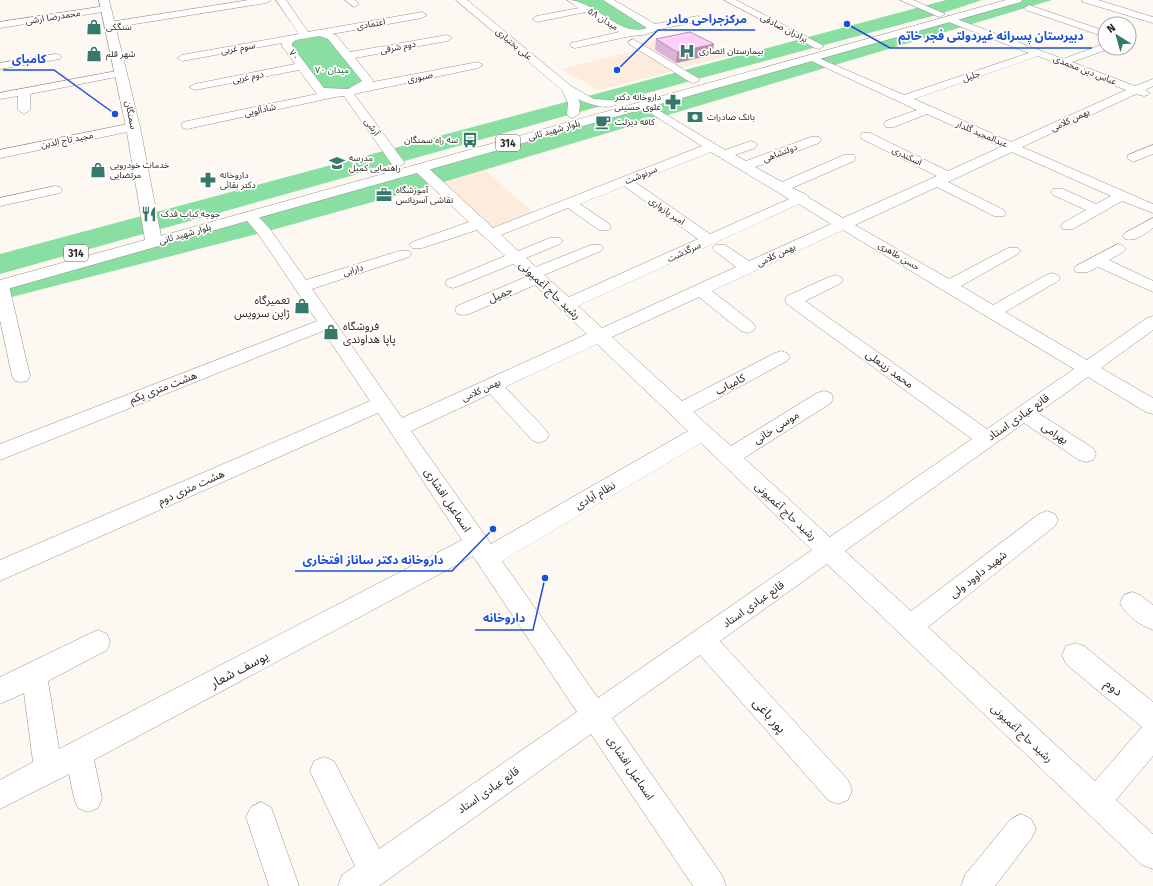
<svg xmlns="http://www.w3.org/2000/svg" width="1153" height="886" viewBox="0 0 1153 886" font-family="'Fira Sans','Noto Sans Arabic',sans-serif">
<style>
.built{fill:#fdecde}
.green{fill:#89dfa1}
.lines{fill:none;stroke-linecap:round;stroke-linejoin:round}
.minor-casing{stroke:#9a9189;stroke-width:1}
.major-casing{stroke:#9a9189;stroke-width:1}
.minor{fill:#fff;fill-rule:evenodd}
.major{fill:#fff;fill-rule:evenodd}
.wall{fill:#dbb2d6}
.shaded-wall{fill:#b291ae}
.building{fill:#ffcff9;stroke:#b291ae}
.labels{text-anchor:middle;stroke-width:3.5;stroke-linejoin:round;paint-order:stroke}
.far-street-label{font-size:9px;fill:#2a2623;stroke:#fff}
.far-poi-label{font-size:9px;fill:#2a2623;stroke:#fff;text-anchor:start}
.far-park-label{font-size:9px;fill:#0d5129;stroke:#fff}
.shield{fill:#fff;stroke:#6a6765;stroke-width:1}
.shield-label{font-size:10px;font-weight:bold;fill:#2a2623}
.street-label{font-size:11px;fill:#2a2623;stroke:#fff}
.poi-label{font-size:11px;fill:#2a2623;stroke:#fff;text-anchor:end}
.near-street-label{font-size:13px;fill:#2a2623;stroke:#fff}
.leader{fill:none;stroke:#1d4ed8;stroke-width:1.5}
.callout-dot{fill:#1d4ed8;stroke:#fff;stroke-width:1.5}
.callout-label{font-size:12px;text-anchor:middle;font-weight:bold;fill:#1d4ed8;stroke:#fff;stroke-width:3.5;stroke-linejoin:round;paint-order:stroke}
</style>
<rect width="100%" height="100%" fill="#fef8f2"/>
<path class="built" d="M688 32 729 56 680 68 642 43Z
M643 49 674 71 599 90 561 69Z
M485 170 537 216 491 234 437 184Z"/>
<path class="green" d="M572 0H608L654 28 624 31Z
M946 0H982L940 14 694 80 0 274V254Z
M1017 0H1052L437 184 265 232 0 300V286Z
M327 34 368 81 347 92 320 91 287 46 293 38Z"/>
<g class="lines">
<defs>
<path id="minor" d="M249 0H271L266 3 110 28 105 25 110 22Z
M276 0H286L308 32 422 12 427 15 422 18 332 34 336 35 350 52 447 35 452 38 447 41 355 58 372 79 373 82 478 62 483 65 478 68 354 94 405 163 398 167 393 166 344 96 335 97 187 129 183 128 181 125 183 122 317 94 299 70 195 90 189 87 195 84 295 64 282 46V43L182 61 177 58 182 55 299 34ZM319 36 328 39 362 81 348 89 324 88 292 46V43L296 40Z
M345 0H355L359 4 354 7Z
M456 0H467L571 86 594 99 611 100 617 103C610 112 586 103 578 99L580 103 579 114 573 118 569 117 567 114 568 103 562 90Z
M567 0C596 0 619 38 647 28L603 0H614L655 24 698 16 703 19 701 21 665 28 643 35 631 36 575 48 571 47 570 45 571 43 619 32 586 12 537 22 532 19 537 16 579 8Z
M724 0H736L824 46 819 49 815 48Z
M900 0H913L945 14 940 17 937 16Z
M1029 5 1105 31V37L1026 10 1024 8Z
M106 6 109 7V11L0 28V22Z
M949 16 1063 59 1098 46H1105V48H1107L1106 50 1072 62 1135 86 1153 79V86L1145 90 1150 93 1148 95 1144 96 1136 94 1022 147 1153 204V213L1122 201 1073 229H1063L1061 226 1063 223 1086 210 1053 195 1051 192 1053 189H1063L1096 204 1111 196 1012 152 948 182 1004 210 1006 213 1004 216H994L937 187 855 225 949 279 1008 248H1018L1021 251 1018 254 961 286 993 305 1046 275 1052 273 1058 275 1060 278 1058 281 1005 312 1087 360 1147 318 1153 316V330L1101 368 1153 398V414L1146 412 1088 377 1038 413 1093 448 1096 454 1093 460 1086 462 1079 460 1024 423 845 551 911 611 1039 514 1047 511 1055 514 1058 520 1055 526 928 627 1095 781 1142 727 1066 664 1062 655 1066 646 1075 643 1084 646 1153 702V756L1116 800 1153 834V869L1142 865 827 564 720 641 848 780 852 790 848 800 838 804 828 800 700 655 612 718 722 875 726 886H693L591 734 379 886H338L342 875 355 866 310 771 314 761 324 757 334 761 379 849 577 712 473 556 94 760 102 798 98 808 88 812 78 808 74 798 69 774 0 809V780L33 762 24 693 0 704V677L89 634 98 630 107 634 110 642 107 650 48 681 59 749 462 540 378 413 0 581V560L370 401 323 331 0 460V444L317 321 259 235 243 216 245 213H255L270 229 306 280 399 251H409L412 254 409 257 312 289 402 418 587 334 535 285 469 314 463 315 457 314 455 310 457 306 526 277 513 264 459 286 453 288 447 286 445 283 447 280 505 256 477 230 422 248H412L409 245 412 242 469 222 415 171 413 168 415 165H425L493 228 702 146 641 107 639 105 645 102 725 150 751 141 755 142 757 145 755 148 735 155 746 161 811 137H819L821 140 819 143 755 167 782 182 844 155H854L855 158 854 161 792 188 807 195 809 198 843 218 937 176 862 139 860 136 862 133H870L948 171 1001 147 927 114 894 127H886L884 124 886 121 917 110 805 58 806 56H814L904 95 1029 53 946 21V17ZM1038 56 1126 90 1011 142 914 99ZM711 152 789 199 710 234 635 182ZM624 186 698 239 569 297 544 275 601 251 604 248 601 245H591L536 267 526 258 560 244 563 241 560 238H550L518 251 501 235 568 208 599 230H609L611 227 609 224 580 204ZM799 204 831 224 749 261 725 245H715L712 248 715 251 736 267 602 328 578 306ZM843 230 1074 369 987 429 805 301 841 283 843 280 841 277 835 275 829 277 787 296 785 300 787 304 972 439 830 537 744 458 831 403 833 398 831 393 824 391 817 393 731 446 693 412 787 361 790 357 787 353 781 351 775 353 682 401 612 337 699 297 741 331 747 333 753 331 756 327 753 323 712 291ZM597 344 688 431 491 544 411 431 490 394 532 440 539 443 546 440 549 435 546 430 505 387ZM701 443 812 550 598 698 502 561Z
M633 39 698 78 700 80 694 83 690 82 629 44 628 42Z
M56 54 60 55 61 57 60 59 0 69V63Z
M122 70 126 71 127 73 126 75 30 94V110L24 114 18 110V96L0 99V93Z
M133 123 137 124 139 127 137 130 0 158V150Z
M1153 145V154L1133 162 1127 158 1128 155Z
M55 186 60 187 62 190 60 193 0 206V198Z
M1153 218V228C1144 234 1136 242 1125 239L1123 236 1125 233Z
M1118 244 1123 246 1126 249 1123 252 1109 260 1153 281V292L1098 267 1088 272H1076L1074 269 1076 266Z
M0 281 7 282 9 286 30 376 27 381 21 382 15 381 12 376 0 320Z
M1132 592 1140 595 1153 605V630C1140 625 1126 616 1120 603L1124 595Z
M261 802 271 807 299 886H269L246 817 251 807Z
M1021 814 1031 819 1036 829 1031 839 995 886H961L965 875 1011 819Z"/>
<path id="major" d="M99 0H109L140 127 161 236 1006 0H1022L1021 2 0 291V280L145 240 126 127Z
M1082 0H1098L1153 17V23L1083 2Z"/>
</defs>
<use href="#minor" class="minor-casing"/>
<use href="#major" class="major-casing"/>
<use href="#minor" class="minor"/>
<use href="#major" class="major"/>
</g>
<path class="wall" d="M656 39 712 55 676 63 655 50Z"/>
<path class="shaded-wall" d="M714 44 712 55 676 63 677 52Z"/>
<path class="building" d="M690 32 714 44 677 52 656 39Z"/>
<defs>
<symbol id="shop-bare" viewBox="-9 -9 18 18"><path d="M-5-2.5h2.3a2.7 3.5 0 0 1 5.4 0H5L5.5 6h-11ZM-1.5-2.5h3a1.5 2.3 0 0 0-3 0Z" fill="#36786a" stroke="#fff" stroke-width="2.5" paint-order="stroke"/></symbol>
<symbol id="hospital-bare" viewBox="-9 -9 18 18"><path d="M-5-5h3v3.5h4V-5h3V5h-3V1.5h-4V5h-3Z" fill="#36786a" stroke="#fff" stroke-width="2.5" paint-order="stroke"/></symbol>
<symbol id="pharmacy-bare" viewBox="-9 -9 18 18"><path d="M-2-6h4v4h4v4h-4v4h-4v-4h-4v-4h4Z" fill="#36786a" stroke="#fff" stroke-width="2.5" paint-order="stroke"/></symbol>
<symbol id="bank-bare" viewBox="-9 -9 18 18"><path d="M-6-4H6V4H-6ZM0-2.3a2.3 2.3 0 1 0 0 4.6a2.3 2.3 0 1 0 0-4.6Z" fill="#36786a" stroke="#fff" stroke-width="2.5" paint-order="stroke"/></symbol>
<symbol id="cafe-bare" viewBox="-9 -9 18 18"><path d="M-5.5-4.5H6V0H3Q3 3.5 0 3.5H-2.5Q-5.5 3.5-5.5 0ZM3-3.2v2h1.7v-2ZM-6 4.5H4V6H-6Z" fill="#36786a" stroke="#fff" stroke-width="2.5" paint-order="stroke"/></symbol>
<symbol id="bus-bare" viewBox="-9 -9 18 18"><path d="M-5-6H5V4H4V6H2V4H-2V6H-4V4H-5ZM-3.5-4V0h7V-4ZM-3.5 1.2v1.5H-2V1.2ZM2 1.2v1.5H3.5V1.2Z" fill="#36786a" stroke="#fff" stroke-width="2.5" paint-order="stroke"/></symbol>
<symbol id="school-bare" viewBox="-9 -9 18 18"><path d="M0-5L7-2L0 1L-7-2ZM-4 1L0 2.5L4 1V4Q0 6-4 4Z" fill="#36786a" stroke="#fff" stroke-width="2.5" paint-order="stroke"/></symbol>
<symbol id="office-bare" viewBox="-9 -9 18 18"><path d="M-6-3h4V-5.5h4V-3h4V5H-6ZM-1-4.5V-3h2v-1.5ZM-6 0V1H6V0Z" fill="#36786a" stroke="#fff" stroke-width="2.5" paint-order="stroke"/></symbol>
<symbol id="restaurant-bare" viewBox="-9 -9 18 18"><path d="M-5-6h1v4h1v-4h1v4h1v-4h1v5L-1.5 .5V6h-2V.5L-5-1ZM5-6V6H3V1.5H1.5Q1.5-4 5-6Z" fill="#36786a" stroke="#fff" stroke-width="2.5" paint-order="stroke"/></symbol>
</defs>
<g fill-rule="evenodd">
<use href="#shop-bare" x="83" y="16" width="22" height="22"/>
<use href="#hospital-bare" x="676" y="40" width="22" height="22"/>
<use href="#shop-bare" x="83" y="43" width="22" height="22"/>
<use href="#pharmacy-bare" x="662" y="91" width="22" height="22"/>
<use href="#bank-bare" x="684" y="106" width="22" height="22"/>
<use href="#cafe-bare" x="592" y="111" width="22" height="22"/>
<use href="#bus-bare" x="459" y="129" width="22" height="22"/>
<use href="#school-bare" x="326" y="152" width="22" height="22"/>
<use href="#shop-bare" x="87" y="159" width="22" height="22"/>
<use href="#pharmacy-bare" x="197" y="169" width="22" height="22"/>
<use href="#office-bare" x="373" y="184" width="22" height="22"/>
<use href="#restaurant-bare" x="138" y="203" width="22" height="22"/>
<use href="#shop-bare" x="291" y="295" width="22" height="22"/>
<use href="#shop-bare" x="320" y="321" width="22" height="22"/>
</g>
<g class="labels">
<g class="far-street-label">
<text transform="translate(53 17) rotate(-9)" y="3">محمدرضا ارشی</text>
<text transform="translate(603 19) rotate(32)" y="3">میدان ۵۸</text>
<text transform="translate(371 24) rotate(-10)" y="3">اعتمادی</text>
<text transform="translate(784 28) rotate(27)" y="3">برادران صادقی</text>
<text transform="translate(514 44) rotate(40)" y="3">علی بختیاری</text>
<text transform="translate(398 47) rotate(-11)" y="3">دوم شرقی</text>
<text transform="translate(238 48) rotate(-10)" y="3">سوم غربی</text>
<text transform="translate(294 55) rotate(54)" y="3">۷۰</text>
<text transform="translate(1085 70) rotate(21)" y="3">عباس دین محمدی</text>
<text transform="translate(971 76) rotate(-19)" y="3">جلیل</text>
<text transform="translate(248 77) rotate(-11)" y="3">دوم غربی</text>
<text transform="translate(420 77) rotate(-11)" y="3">صبوری</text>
<text transform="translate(260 110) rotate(-13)" y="3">شادآلویی</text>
<text transform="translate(131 115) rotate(79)" y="3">سمنگان</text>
<text transform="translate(1070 120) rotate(-25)" y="3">بهمن کلامی</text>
<text transform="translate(372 127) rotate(54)" y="3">آرشی</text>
<text transform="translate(554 130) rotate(-16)" y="3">بلوار شهید ثانی</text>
<text transform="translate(982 134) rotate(23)" y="3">عبدالمجید گلدار</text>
<text transform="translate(67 140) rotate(-11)" y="3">مجید تاج الدین</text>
<text transform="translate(780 153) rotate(-21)" y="3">دولتشاهی</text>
<text transform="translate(907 156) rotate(26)" y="3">اسکندری</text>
<text transform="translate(641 175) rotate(-22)" y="3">سرنوشت</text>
<text transform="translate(667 211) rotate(35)" y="3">امیر پازواری</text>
<text transform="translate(185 234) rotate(-16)" y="3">بلوار شهید ثانی</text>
<text transform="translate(684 252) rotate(-25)" y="3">سرگذشت</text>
<text transform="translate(776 255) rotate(-25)" y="3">بهمن کلامی</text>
<text transform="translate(899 256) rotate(31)" y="3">حسن طاهری</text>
<text transform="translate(353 270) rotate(-18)" y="3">دارابی</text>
<text transform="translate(481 390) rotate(-25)" y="3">بهمن کلامی</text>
</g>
<g class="far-poi-label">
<text x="106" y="30">سنگکی</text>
<text x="699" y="54">بیمارستان انصاری</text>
<text x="106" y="57">شهر قلم</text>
<text x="661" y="100" text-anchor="end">داروخانه دکتر<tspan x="661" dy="10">علوی حسینی</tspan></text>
<text x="707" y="120">بانک صادرات</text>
<text x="615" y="125">کافه دیزلت</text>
<text x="458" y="143" text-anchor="end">سه راه سمنگان</text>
<text x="349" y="161">مدرسه<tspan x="349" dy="10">راهنمایی کمیل</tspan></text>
<text x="110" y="168">خدمات خودرویی<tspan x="110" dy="10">مرتضایی</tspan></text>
<text x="220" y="178">داروخانه<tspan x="220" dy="10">دکتر بقائی</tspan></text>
<text x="396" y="193">آموزشگاه<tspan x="396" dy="10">نقاشی آسریانس</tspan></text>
<text x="161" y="217">جوجه کباب فدک</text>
</g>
<g class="far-park-label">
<text x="332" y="73">میدان ۷۰</text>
</g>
<g class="shield">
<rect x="496" y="135" width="24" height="16" rx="3"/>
<rect x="64" y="245" width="24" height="16" rx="3"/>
</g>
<g class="shield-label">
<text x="508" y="147">314</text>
<text x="76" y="257">314</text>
</g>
<g class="street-label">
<text transform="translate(550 290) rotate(43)" y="4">رشید حاج آغمیونی</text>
<text transform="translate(500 294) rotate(-23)" y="4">جمیل</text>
<text transform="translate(890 369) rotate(36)" y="4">محمد زینعلی</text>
<text transform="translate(730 384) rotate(-28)" y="4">کامیاب</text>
<text transform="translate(163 387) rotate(-21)" y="4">هشت متری یکم</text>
<text transform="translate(1018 417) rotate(-35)" y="4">قانع عبادی استاد</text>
<text transform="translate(776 427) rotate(-32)" y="4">موسی خانی</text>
<text transform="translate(1055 433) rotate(34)" y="4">بهرامی</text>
<text transform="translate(191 487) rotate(-24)" y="4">هشت متری دوم</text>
<text transform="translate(595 495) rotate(-30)" y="4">نظام آبادی</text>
<text transform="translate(448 500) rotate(56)" y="4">اسماعیل افشاری</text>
<text transform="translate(786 511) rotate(43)" y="4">رشید حاج آغمیونی</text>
<text transform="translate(978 574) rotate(-38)" y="4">شهید داوود ولی</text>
<text transform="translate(753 604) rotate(-35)" y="4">قانع عبادی استاد</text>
<text transform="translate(1022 733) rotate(43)" y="4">رشید حاج آغمیونی</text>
<text transform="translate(631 768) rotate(56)" y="4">اسماعیل افشاری</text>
<text transform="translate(488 790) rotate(-35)" y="4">قانع عبادی استاد</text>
</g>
<g class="poi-label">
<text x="290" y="304">تعمیرگاه<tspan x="290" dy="13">ژاپن سرویس</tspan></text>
<text x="343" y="330" text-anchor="start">فروشگاه<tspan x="343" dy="13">پاپا هداوندی</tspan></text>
</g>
<g class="near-street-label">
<text transform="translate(239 669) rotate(-28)" y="5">یوسف شعار</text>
<text transform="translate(1114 687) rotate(39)" y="5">دوم</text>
<text transform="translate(770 715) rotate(48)" y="5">پور باغی</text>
</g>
</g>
<path class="leader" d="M617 70L658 30H755M847 24L890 48H1092M115 114L54 70H3M493 529L452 571H295M545 578L533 630H475"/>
<g class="callout-dot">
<circle cx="617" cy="70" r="4"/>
<circle cx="847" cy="24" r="4"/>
<circle cx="115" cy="114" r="4"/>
<circle cx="493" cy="529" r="4"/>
<circle cx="545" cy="578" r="4"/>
</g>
<g class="callout-label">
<text x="707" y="23">مرکزجراحی مادر</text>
<text x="991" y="40">دبیرستان پسرانه غیردولتی فجر خاتم</text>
<text x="29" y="63">کامبای</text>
<text x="373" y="564">داروخانه دكتر ساناز افتخارى</text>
<text x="504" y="622">داروخانه</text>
</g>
<g transform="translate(1117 36) rotate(323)"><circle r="19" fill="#ffffff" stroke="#aaa8a7"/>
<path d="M0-3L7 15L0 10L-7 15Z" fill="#36786a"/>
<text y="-6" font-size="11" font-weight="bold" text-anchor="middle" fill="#2a2623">N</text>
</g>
</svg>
